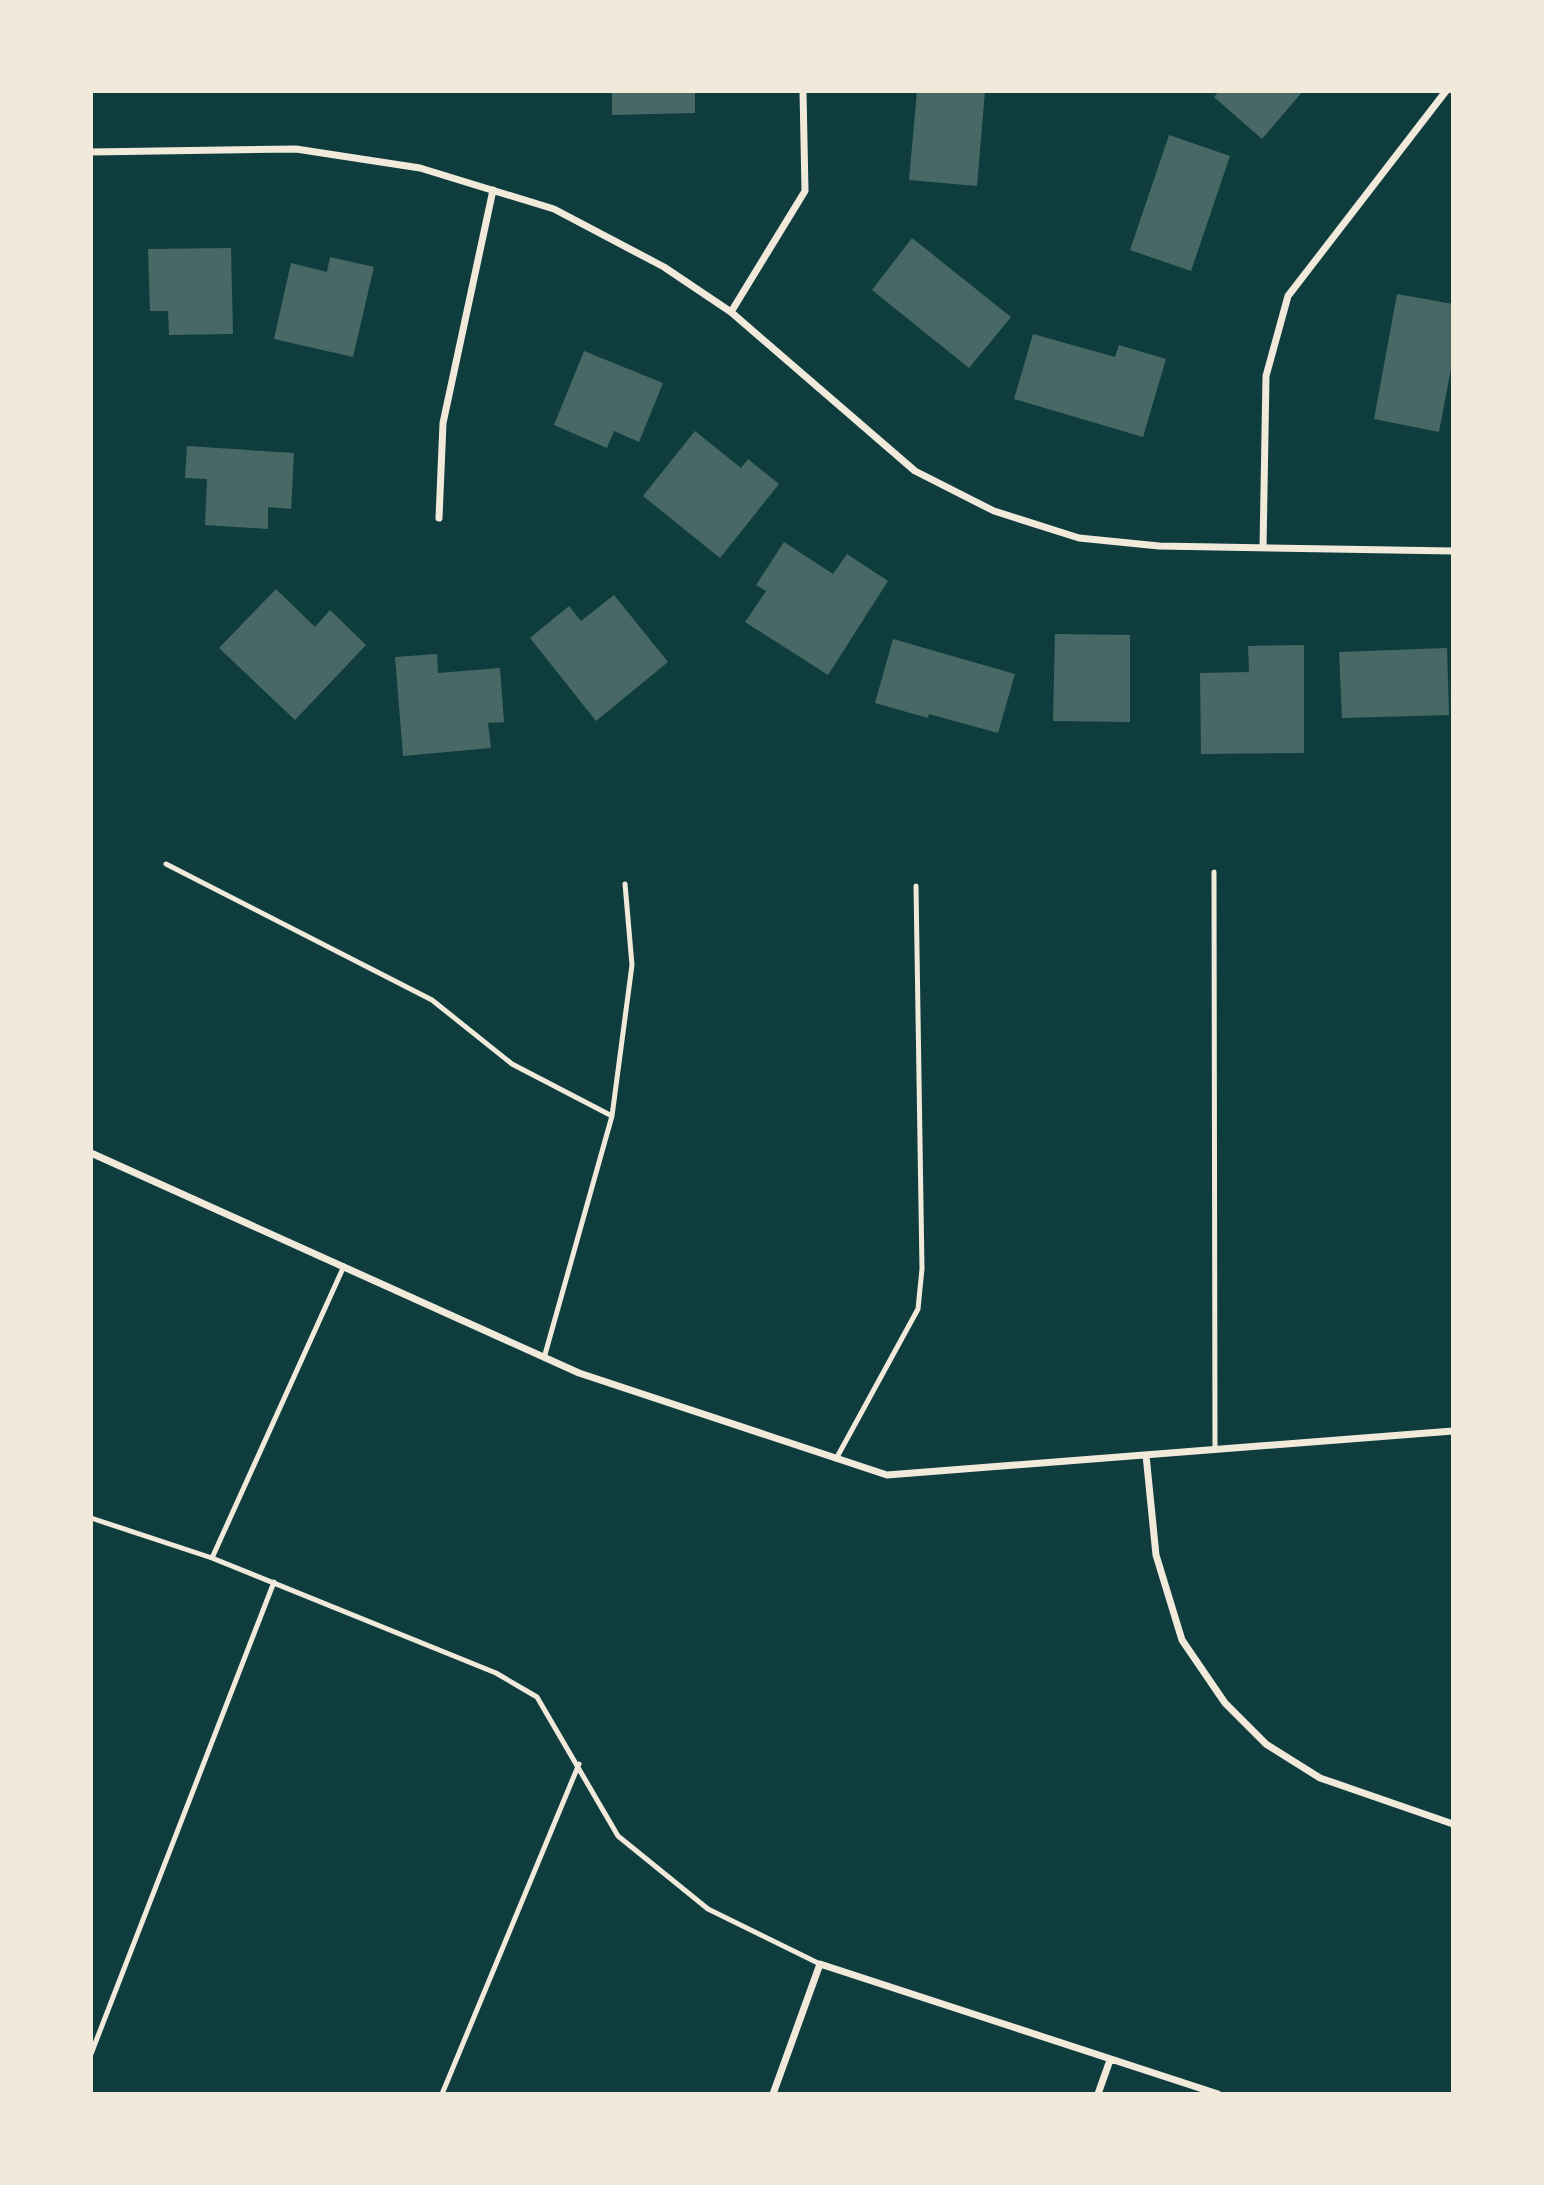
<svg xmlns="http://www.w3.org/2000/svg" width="1544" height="2185" viewBox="0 0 1544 2185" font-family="Manrope,sans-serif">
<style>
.building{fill:#486865}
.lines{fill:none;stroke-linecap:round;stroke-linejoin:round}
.service{stroke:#f1e9da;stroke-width:5}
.minor{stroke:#f1e9da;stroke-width:7}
</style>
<rect width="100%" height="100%" fill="#0f3d3e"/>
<path class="building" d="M612 91H695V113L612 115Z
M917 91H985L977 186 909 180Z
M1219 91H1303L1262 139 1214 97Z
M1169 135 1230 156 1191 271 1130 250Z
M912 238 1011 317 969 368 872 290Z
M231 248 233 334 169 335 168 311H150L148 249Z
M330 257 374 267 353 357 274 339 291 263 327 272Z
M1397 294 1453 304V358L1439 432 1374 419Z
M1033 334 1115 357 1119 345 1166 359 1143 437 1014 399Z
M584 351 663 383 639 442 614 431 607 448 554 425Z
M695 431 741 468 748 459 779 484 720 558 643 496Z
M187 446 294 453 291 509 268 507V529L205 525 207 479 185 478Z
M784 542 833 574 847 554 888 581 828 675 745 622 766 591 756 585Z
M276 589 315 627 330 610 366 645 295 720 219 648Z
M614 595 668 662 596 721 530 638 569 606 581 621Z
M1055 634 1130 635V722L1053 721Z
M893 639 1015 674 998 733 929 714 928 718 875 703Z
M1304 645V753L1201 754 1200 673 1249 672 1248 646Z
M1447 648 1449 715 1342 718 1339 652Z
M437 654 438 673 500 668 504 722 488 723 491 748 403 756 395 657Z"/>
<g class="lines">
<path class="service" d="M166 864 432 1000 512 1064 612 1116
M1214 872 1215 1450
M544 1358 612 1116 632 965 625 884
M836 1459 918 1309 922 1269 916 886
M91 1518 212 1558 344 1266
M212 1558 496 1673 537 1697 618 1836 708 1909 820 1964
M91 2054 274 1582
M442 2094 579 1764"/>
<path class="minor" d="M91 152 296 149 420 168 554 209 664 267 731 312 915 471 994 511 1079 538 1159 546 1453 551
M731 312 805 191 803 91
M439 518 443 423 493 190
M1263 548 1266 376 1288 296 1446 91
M91 1153 579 1373 887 1475 1453 1431
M1146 1455 1156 1555 1182 1640 1225 1703 1266 1744 1320 1778 1453 1824
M773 2094 820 1964 1218 2094
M1098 2094 1110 2060"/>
</g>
<rect width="1544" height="2185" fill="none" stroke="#f1e9da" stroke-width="186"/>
</svg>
